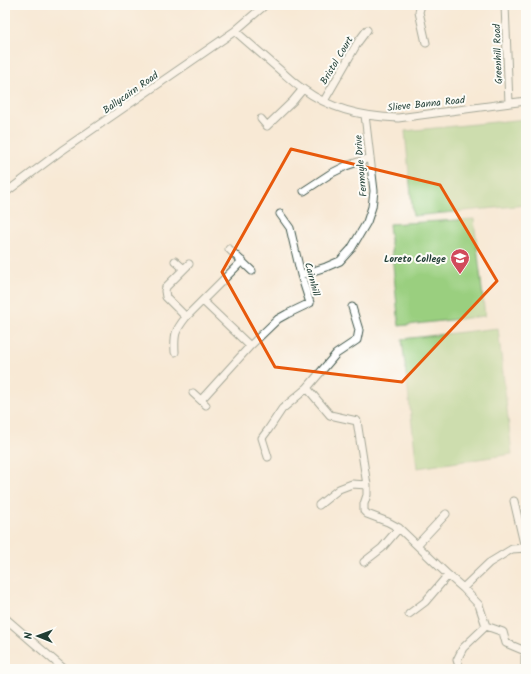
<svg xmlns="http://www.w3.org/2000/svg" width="531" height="674" viewBox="0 0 531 674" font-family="Kalam,sans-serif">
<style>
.green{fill:#9acf7f;stroke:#5c865a}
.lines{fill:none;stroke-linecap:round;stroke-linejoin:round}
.minor-casing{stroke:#40574c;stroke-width:9}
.minor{stroke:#fff;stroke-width:7}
.marked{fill:none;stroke:#e8590c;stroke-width:3;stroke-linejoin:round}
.labels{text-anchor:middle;stroke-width:4;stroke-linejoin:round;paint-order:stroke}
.street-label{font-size:10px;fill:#1f3d34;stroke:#fdfcf7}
.poi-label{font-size:10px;font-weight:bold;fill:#1f3d34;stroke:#fdfcf7;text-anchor:end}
</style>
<rect width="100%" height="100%" fill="#fdfcf7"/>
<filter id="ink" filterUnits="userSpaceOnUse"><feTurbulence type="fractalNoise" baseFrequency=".025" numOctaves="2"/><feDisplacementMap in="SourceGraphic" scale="8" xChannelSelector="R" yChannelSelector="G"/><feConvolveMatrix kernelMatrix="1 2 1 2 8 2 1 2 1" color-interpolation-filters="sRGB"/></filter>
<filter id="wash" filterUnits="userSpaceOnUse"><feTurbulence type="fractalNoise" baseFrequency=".012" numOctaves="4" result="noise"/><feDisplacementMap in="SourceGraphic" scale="16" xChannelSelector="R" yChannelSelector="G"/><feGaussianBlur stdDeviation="0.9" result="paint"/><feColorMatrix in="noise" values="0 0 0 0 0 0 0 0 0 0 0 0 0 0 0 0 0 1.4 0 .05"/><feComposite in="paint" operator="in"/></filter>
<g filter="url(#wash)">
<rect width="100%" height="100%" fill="#f8e9d6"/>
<path class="green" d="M526 119V205L413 216 405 131Z
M474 219 485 316 399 326 389 224Z
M498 328 512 454 417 468 402 339Z"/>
</g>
<g filter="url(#ink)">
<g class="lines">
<defs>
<path id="minor" d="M421 5 419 12 426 43
M505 5 509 103
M235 31C250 44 266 58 281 71 288 77 295 84 303 89 330 109 365 117 398 118L526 101
M324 101 358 42 367 30
M261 119 267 126 293 101 303 89
M304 191 330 174 346 166 370 158
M5 193 61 151 235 31 265 5
M229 249 252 271
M175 261 184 269
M301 275 326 267 340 261 351 249 367 222 372 207 374 191 365 115
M203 301 250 346
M352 307 359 330 357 340 336 354 307 388 330 415 357 421 367 485V495L364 504V511L367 514 388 522 399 528 448 575 463 588 479 605 486 626
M186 317 166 297 165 291 166 287 189 264
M175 352C174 334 175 331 186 317L242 261
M193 393 206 405
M201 400 250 346 278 319 287 314 310 303 301 275 290 228 280 214
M268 457 262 438 268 430 282 409 307 388
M514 501 525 548
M319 505 339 489 352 484 367 485
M417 545 446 514
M364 562 382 548 399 528
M463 588 489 563 512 549 526 548
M409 614 425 602 448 575
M5 618 64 669
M486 626 503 632 506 643 525 651V669
M460 669 457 660 463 648 486 626"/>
</defs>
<use href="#minor" class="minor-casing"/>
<use href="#minor" class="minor"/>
</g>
</g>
<path d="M0 0H531V674H0ZM291 149 440 185 497 281 402 382 275 367 222 272Z" fill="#f8e9d6" fill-opacity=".55" fill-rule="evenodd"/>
<path class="marked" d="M291 149 440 185 497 281 402 382 275 367 222 272Z"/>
<defs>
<symbol id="school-pin" viewBox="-11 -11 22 30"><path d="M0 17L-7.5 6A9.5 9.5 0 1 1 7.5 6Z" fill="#d1495b" stroke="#fdfcf7"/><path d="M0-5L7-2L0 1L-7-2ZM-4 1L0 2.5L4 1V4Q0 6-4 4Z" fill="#fff"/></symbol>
</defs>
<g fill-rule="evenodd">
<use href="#school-pin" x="449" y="247" width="22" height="30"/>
</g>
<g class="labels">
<g class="street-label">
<text transform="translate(497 54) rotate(-92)" y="4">Greenhill Road</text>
<text transform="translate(336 60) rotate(-59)" y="4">Bristol Court</text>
<text transform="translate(130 92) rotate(-35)" y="4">Ballycairn Road</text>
<text transform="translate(426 103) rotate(-6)" y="4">Slieve Banna Road</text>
<text transform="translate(360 166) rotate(-95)" y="4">Fermoyle Drive</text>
<text transform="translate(313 279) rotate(75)" y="4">Cairnhill</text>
</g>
<g class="poi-label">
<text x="446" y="262">Loreto College</text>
</g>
</g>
<rect width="531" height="674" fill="none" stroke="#fdfcf7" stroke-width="20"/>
<g transform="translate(38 636) rotate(271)" stroke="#fdfcf7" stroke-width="3" paint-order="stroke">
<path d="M0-3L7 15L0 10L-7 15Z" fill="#1f3d34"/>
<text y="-6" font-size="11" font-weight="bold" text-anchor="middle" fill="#1f3d34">N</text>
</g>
</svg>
